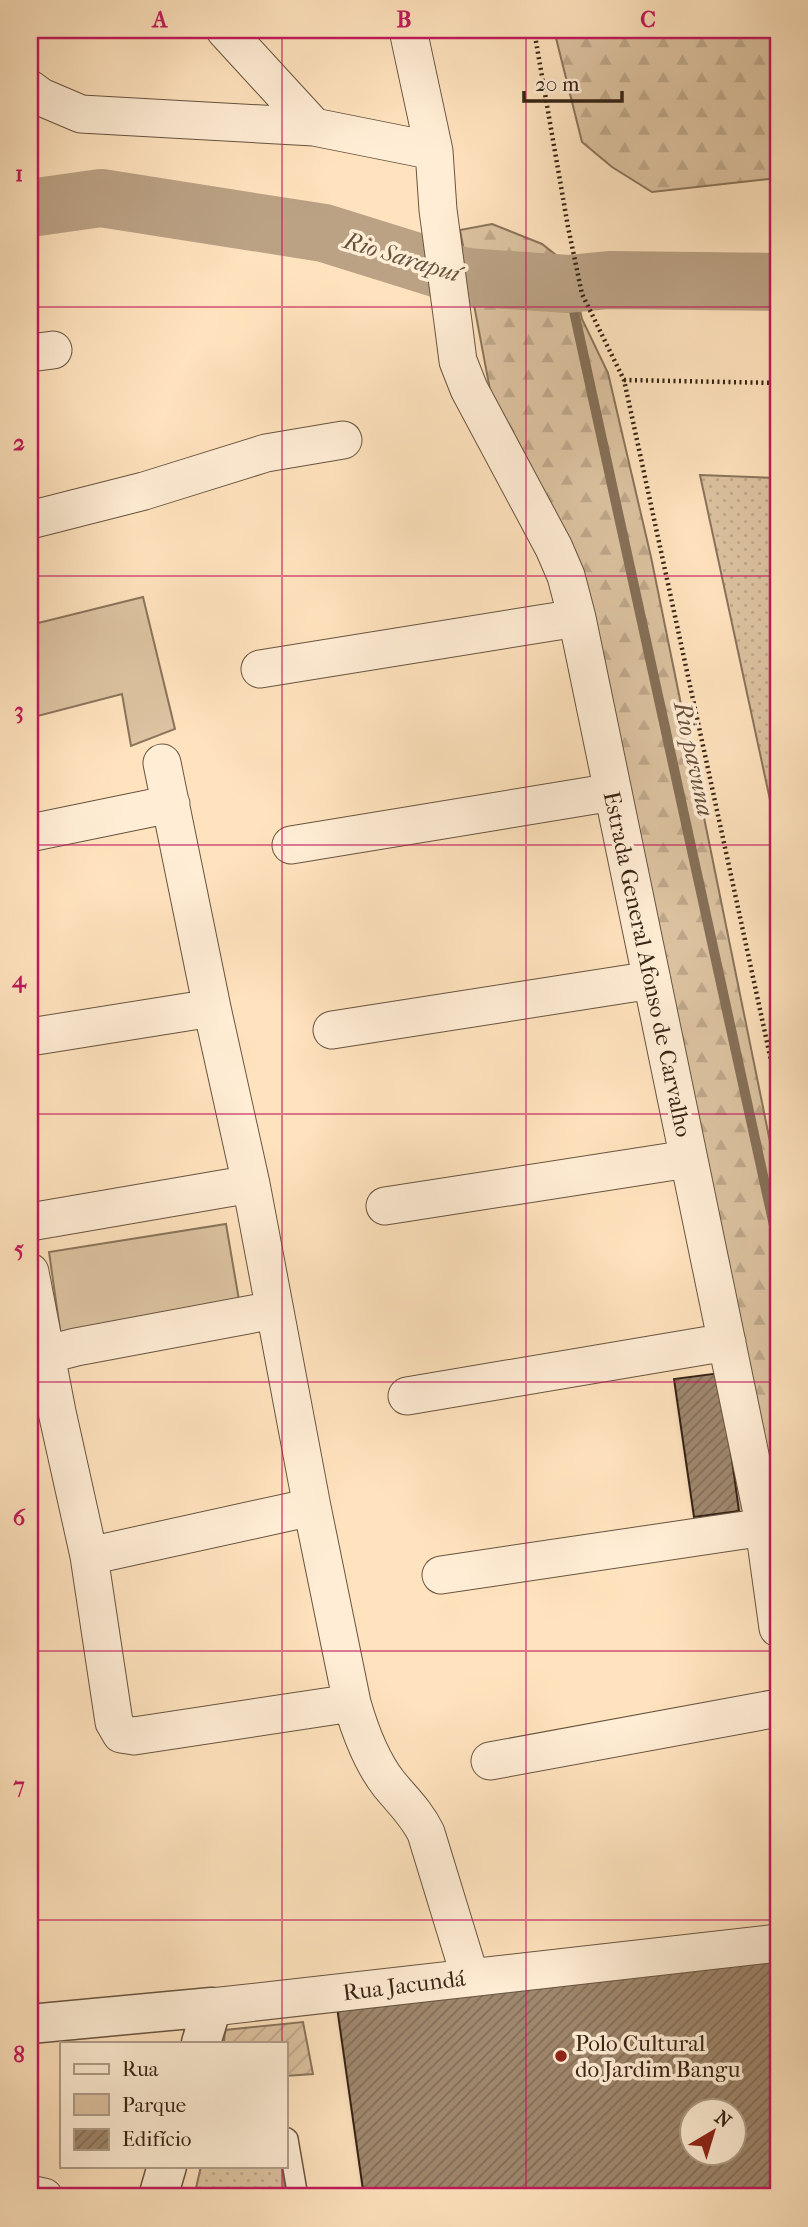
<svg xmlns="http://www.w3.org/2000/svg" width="808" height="2227" viewBox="0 0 808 2227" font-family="'IM FELL French Canon',serif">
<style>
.grass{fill:url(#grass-dots);stroke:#8a745b;stroke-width:2}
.forest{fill:url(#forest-firs);stroke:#8a745b;stroke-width:2}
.park{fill:#ddc3a1;stroke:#8a745b;stroke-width:2}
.garden{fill:url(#garden-furrows);stroke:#8a745b;stroke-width:2}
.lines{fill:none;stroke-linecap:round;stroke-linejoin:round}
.stream{stroke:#867058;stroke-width:10}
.river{stroke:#bba285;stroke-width:58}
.building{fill:url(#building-hatch);stroke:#362415;stroke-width:2;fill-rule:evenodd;filter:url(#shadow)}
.service-casing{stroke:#68543f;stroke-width:22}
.minor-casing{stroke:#68543f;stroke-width:39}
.tertiary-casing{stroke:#68543f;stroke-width:41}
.path{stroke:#362415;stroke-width:4.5;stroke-dasharray:2 3.5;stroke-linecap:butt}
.service{stroke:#ffedd5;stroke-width:19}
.minor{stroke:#ffedd5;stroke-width:37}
.tertiary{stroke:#ffedd5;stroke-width:38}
.grid{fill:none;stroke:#c2185b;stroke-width:2;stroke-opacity:0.55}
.poi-dot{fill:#8f2418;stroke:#ffedd5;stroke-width:2.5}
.labels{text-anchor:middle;stroke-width:7;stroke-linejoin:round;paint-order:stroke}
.street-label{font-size:23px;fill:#362415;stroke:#ffedd5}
.poi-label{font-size:23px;fill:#362415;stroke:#ffedd5;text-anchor:start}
.water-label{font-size:24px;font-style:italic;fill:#65503c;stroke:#ffedd5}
.neatline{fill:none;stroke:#c2185b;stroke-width:2.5}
.grid-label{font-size:23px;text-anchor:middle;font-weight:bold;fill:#c2185b}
</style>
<defs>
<pattern id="grass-dots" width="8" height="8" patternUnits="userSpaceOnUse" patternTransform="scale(1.75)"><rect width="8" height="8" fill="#ddc3a1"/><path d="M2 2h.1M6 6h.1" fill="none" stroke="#bea78a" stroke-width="1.8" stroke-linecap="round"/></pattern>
<pattern id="forest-firs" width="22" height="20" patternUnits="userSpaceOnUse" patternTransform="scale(1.75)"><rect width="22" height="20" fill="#ddc3a1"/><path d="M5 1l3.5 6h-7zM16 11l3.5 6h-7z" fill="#bea78a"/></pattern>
<pattern id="garden-furrows" width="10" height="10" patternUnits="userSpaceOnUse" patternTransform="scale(1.75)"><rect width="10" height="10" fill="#ddc3a1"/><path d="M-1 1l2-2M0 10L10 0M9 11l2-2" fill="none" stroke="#bea78a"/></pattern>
<pattern id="building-hatch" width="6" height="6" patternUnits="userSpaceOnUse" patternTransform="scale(1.75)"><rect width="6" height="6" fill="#9f876d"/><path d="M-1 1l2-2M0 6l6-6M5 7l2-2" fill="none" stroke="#826e58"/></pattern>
<filter id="shadow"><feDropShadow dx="4.5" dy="8" stdDeviation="3.5" flood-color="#0004"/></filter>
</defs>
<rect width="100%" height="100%" fill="#ffe3be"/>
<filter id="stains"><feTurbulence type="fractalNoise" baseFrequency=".00286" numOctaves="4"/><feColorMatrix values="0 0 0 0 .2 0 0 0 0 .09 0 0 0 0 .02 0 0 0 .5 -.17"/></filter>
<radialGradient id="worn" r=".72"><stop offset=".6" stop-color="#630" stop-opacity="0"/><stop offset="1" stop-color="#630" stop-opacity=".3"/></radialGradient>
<path class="grass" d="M700 475 778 478V837Z
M201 2166H282L286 2197H194Z"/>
<path class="forest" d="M554 30H778V178L652 192 612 167 582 142Z
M492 224 542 244 570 266 582 319 608 373 651 557 778 1181V1568L580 569 490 390 460 230Z"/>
<path class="park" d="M143 597 175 729 131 746 122 694 30 718V625Z
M226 1224 241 1312 61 1337 49 1252Z"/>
<path class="garden" d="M303 2022 313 2074 285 2076V2043H224L225 2030Z"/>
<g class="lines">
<path class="stream" d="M568 284 778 1244"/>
<path class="river" d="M30 208 101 198 324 233 465 277 568 284 609 280 778 282"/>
</g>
<path class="building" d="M720 1373 739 1511 694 1517 674 1379Z
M778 1954V2197H364L336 2000ZM692 2112H734V2154H692Z"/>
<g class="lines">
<defs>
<path id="service" d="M285 2137 288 2139 298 2197"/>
<path id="minor" d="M225 30 314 127
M408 30 434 151 438 210 453 322 458 361 469 389 554 548 566 576 577 618 762 1513 778 1628
M30 89 41 97 81 114 314 127 434 151
M30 353 53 350
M30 520 144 491 266 453 343 440
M260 669 577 618
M162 763 212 1008 251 1184 312 1507 352 1703C360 1731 371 1761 389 1784 402 1800 417 1814 426 1833L470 1977
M30 833 171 804
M291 845 613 792
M332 1030 652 980
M30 1037 212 1008
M385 1206 688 1159
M30 1222 251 1184
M30 1272 57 1412 89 1556 114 1722 121 1734 134 1736 352 1703
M45 1355 76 1347 274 1310
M407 1396 727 1342
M89 1556 312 1507
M441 1575 765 1527
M490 1761 778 1708
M212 2007 778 1943
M30 2194 44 2197"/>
<path id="tertiary" d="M30 2024 212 2007 201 2043
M158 2197 167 2166"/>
</defs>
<use href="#service" class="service-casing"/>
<use href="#minor" class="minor-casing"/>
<use href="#tertiary" class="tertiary-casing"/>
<path class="path" d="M534 30 568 227 582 294 624 380 778 1093
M624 380 778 383"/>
<use href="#service" class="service"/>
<use href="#minor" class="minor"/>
<use href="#tertiary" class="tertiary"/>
</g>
<path class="grid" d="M282 30V2043M526 30V2197M30 307H778M30 576H778M30 845H778M30 1114H778M30 1382H778M30 1651H778M30 1920H778M282 2166V2197"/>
<circle class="poi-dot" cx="561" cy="2056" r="7"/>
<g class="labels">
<g class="street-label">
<text transform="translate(648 964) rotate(78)" y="8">Estrada General Afonso de Carvalho</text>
<text transform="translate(404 1985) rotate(-7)" y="8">Rua Jacundá</text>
</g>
<g class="poi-label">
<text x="575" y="2051">Polo Cultural<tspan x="575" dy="26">do Jardim Bangu</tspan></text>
</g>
<g class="water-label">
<text transform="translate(402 257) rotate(17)" y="8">Rio Sarapuí</text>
<text transform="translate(694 759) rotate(78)" y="8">Rio pavuna</text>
</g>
</g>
<rect width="808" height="2227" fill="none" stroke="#ffe3be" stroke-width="77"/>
<rect x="60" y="2042" width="228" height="126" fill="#ffedd5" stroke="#af9d88" stroke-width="2"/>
<rect x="74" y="2064" width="35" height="10" fill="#ffedd5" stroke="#af9d88" stroke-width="2"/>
<text x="122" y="2076" font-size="21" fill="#362415">Rua</text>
<rect x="74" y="2094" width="35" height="21" fill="#ddc3a1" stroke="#af9d88" stroke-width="2"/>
<text x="122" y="2112" font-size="21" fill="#362415">Parque</text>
<rect x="74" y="2129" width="35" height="21" fill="url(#building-hatch)" stroke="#af9d88" stroke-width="2"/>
<text x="122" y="2146" font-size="21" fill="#362415">Edifício</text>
<g transform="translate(713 2132) rotate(38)"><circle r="33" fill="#ffedd5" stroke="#af9d88" stroke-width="2"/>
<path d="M0-5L12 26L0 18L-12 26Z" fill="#8f2418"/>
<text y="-10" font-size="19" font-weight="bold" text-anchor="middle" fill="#362415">N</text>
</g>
<path d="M524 91v10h98v-10" fill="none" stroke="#362415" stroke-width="3.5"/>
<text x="535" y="91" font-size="21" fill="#362415" stroke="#ffedd5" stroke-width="5" paint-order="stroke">20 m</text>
<rect x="38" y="38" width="732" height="2150" class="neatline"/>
<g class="grid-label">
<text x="160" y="27">A</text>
<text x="404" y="27">B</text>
<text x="648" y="27">C</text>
<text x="19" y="181">1</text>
<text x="19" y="450">2</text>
<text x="19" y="718">3</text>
<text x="19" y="987">4</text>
<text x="19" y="1256">5</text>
<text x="19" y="1525">6</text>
<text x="19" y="1793">7</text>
<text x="19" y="2062">8</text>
</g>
<rect width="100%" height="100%" filter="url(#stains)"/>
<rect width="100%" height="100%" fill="url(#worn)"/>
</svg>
